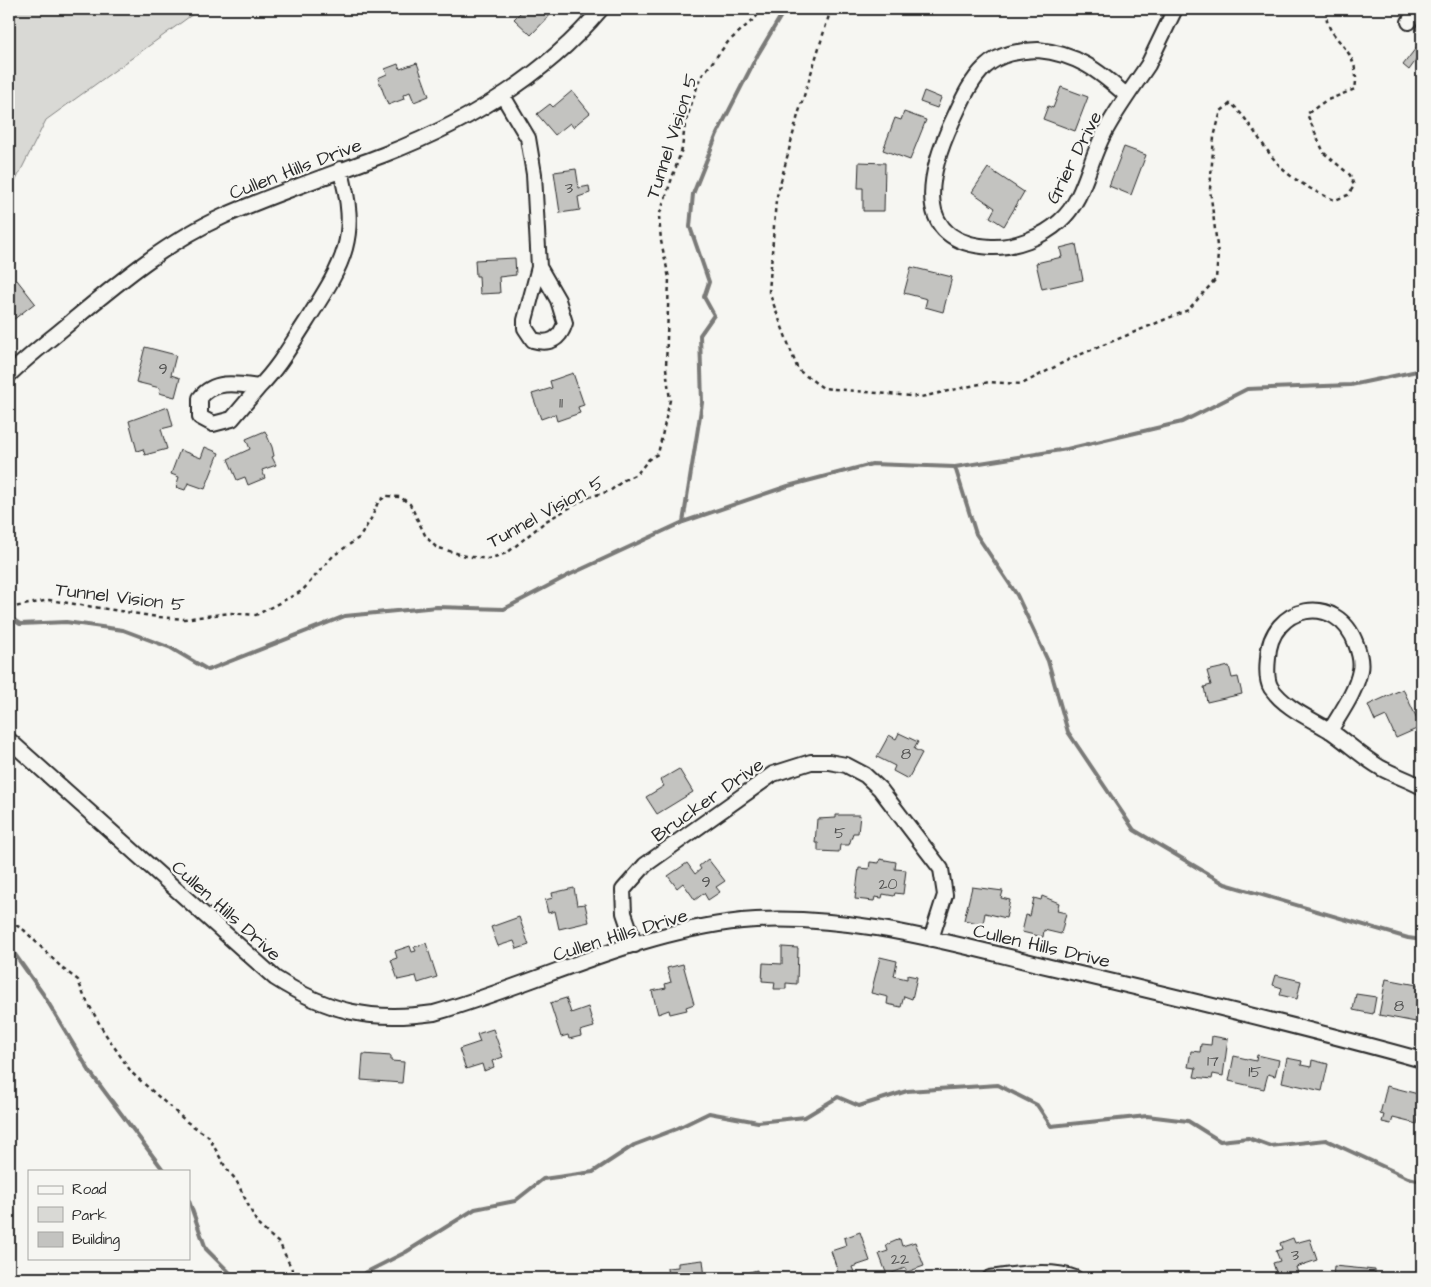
<svg xmlns="http://www.w3.org/2000/svg" width="1431" height="1287" viewBox="0 0 1431 1287" font-family="'Architects Daughter',sans-serif">
<style>
.green{fill:#d9d9d5;stroke:#828280}
.lines{fill:none;stroke-linecap:round;stroke-linejoin:round}
.stream{stroke:#7a7a78;stroke-width:4}
.building{fill:#c3c3c0;stroke:#2b2b2b}
.street-casing{stroke:#2b2b2b;stroke-width:18}
.path{stroke:#2b2b2b;stroke-width:2.5;stroke-dasharray:4 4;stroke-linecap:butt}
.street{stroke:#f6f6f2;stroke-width:14}
.labels{text-anchor:middle;stroke-width:4.5;stroke-linejoin:round;paint-order:stroke}
.number-label{font-size:16px;fill:#515150}
.street-label{font-size:19px;fill:#2b2b2b;stroke:#f6f6f2}
</style>
<rect width="100%" height="100%" fill="#f6f6f2"/>
<filter id="ink" filterUnits="userSpaceOnUse"><feTurbulence type="fractalNoise" baseFrequency=".02" numOctaves="2"/><feDisplacementMap in="SourceGraphic" scale="10" xChannelSelector="R" yChannelSelector="G"/><feConvolveMatrix kernelMatrix="1 2 1 2 8 2 1 2 1" color-interpolation-filters="sRGB"/></filter>
<g filter="url(#ink)">
<path class="green" d="M9 9H200L46 120 9 194Z"/>
<g class="lines">
<path class="stream" d="M955 467 976 534 1017 595 1048 661 1068 732 1134 830 1225 884 1408 938 1422 940
M683 522 702 403 700 335 714 315 704 297 709 282 690 227 693 194 717 134 757 56 785 9
M9 617 20 624 66 622 123 630 171 648 208 670 345 616 437 607 504 609 569 575 683 522 788 486 872 464 955 467 1067 449 1182 422 1247 389 1351 385 1422 370
M9 946 43 994 90 1072 164 1171
M189 1201 206 1249 235 1278
M355 1278 406 1252 475 1209 515 1201 543 1179 593 1172 634 1145 676 1129 709 1113 758 1122 805 1117 838 1097 859 1106 907 1091 998 1085 1037 1105 1051 1126 1147 1116 1188 1121 1220 1141 1248 1138 1270 1146 1326 1140 1408 1178 1422 1181"/>
</g>
<path class="building" d="M524 9H556L531 35 514 19Z
M1422 40V52L1409 70 1403 65Z
M417 63 429 96 414 102 410 92 403 95 404 99 388 105 378 78 387 74 385 69 398 64 400 69Z
M1061 87 1088 97 1075 131 1043 119 1048 106 1053 108Z
M572 91 590 113 573 127 570 123 555 135 537 114 550 104 553 107Z
M924 91 941 98 937 108 920 102Z
M904 112 926 120 910 160 883 150 895 118 901 120Z
M1124 147 1146 155 1131 195 1109 186Z
M859 162 885 163 884 211H863V188H858Z
M988 168 1024 192 1004 226 990 217 995 208 972 192Z
M576 169 579 188 589 186 590 193 578 197 580 210 560 213 554 172Z
M1076 244 1083 280 1042 289 1036 263 1062 257 1060 248Z
M515 258 516 275 499 277 500 293 480 294 479 276H476L475 260Z
M911 267 952 277 943 312 925 307 927 299 904 293Z
M17 280 35 303 9 323V287Z
M145 347 176 355 171 375 180 378 175 397 159 393 160 388 136 382Z
M573 373 584 405 578 407 580 413 557 421 555 414 541 419 532 394 552 388 550 381Z
M168 407 173 426 161 429 167 449 145 455 143 449 137 451 129 421Z
M265 431 272 447 274 456 272 457 276 465 262 470 265 478 248 485 245 477 237 480 228 459 250 449 246 439Z
M205 447 219 453 205 489 188 483 185 490 176 487 179 477 171 474 180 450 201 458Z
M1229 666 1232 678 1238 677 1242 694 1207 702 1204 687 1211 685 1207 671Z
M1403 689 1421 727 1396 738 1386 716 1375 721 1368 705Z
M899 733 918 742 914 749 922 753 908 779 893 771 895 766 877 757 889 735 896 739Z
M679 769 693 792 657 814 646 797 664 786 660 780Z
M836 815H860L858 833H853L849 845H840L839 852 818 851V843H815L817 819 836 818Z
M708 859 725 881 716 887 720 892 708 900 704 893 695 900 683 883 677 888 668 876 687 863 695 874 701 869 699 866Z
M880 859 896 862 895 869 906 870 903 894 895 893 894 896 883 894 882 898 875 897 874 901 855 899 859 868 869 869 870 862 879 863Z
M972 887 1003 891 1001 898 1010 900 1006 918 985 913 983 924 964 920Z
M574 888 577 905 585 904 589 922 559 929 555 911 548 913 545 900 553 898 552 893Z
M1042 896 1059 903 1057 911 1066 913 1061 934 1044 930 1043 937 1022 932 1026 915 1030 916 1034 898 1041 900Z
M519 917 529 945 517 949 514 941 498 946 491 927Z
M426 943 437 977 418 983 416 976 398 980 391 960 397 958 395 951 410 946 412 952 416 951 414 947Z
M782 947 798 948 797 984 786 983V989H774L775 982 762 981 763 963 782 964Z
M880 957 897 961 894 976 907 979V975L917 977 912 999 904 996 901 1007 887 1004 888 997 871 993Z
M683 964 694 1004 686 1007 687 1010 670 1014 669 1010 658 1014 652 991 666 988 665 984 671 982 667 968Z
M1276 975 1301 981 1297 999 1280 995 1282 988 1273 985Z
M1386 979 1422 986 1416 1022 1379 1015Z
M1356 994 1376 997 1373 1014 1353 1010Z
M566 998 571 1013 588 1007 594 1027 580 1031 581 1036 569 1039 568 1035 561 1037 550 1003Z
M493 1029 503 1057 492 1061 494 1067 484 1071 482 1064 466 1069 459 1049 480 1042 477 1034Z
M1212 1036 1228 1039 1223 1076 1213 1074 1212 1079 1194 1077 1196 1068 1188 1067 1191 1051 1200 1052 1201 1044 1211 1045Z
M363 1054 391 1056V1061L404 1062 402 1083 361 1080Z
M1257 1055 1279 1060 1275 1076 1268 1074 1264 1089 1229 1081 1234 1056 1256 1061Z
M1287 1058 1302 1061 1301 1065 1311 1067 1312 1060 1328 1064 1322 1091 1282 1082Z
M1387 1086 1422 1095 1417 1124 1393 1118 1391 1124 1382 1122 1384 1115 1380 1114Z
M860 1232 870 1261 852 1267 856 1277 840 1278 831 1251 846 1246 844 1238Z
M1293 1238 1295 1243 1310 1239 1317 1260 1296 1267 1299 1276 1278 1278 1273 1263 1280 1261 1276 1251 1282 1249 1280 1243Z
M900 1239 902 1246 915 1242 924 1266 907 1272 905 1268 887 1275 879 1254 888 1251 886 1245Z
M703 1260 705 1278H668L667 1268 678 1267V1263Z
M1334 1266 1375 1270V1278H1333Z
M757 1270 758 1275 767 1272 769 1278H742L747 1277 746 1273Z"/>
<g class="lines">
<defs>
<path id="street" d="M1409 22 1417 9
M1038 50C1077 54 1098 70 1127 96 1117 111 1106 127 1099 144 1087 170 1082 202 1060 221 1043 237 1014 248 991 247 910 243 929 172 952 122 961 103 970 81 985 67 1000 53 1019 51 1038 50Z
M503 96 528 138 534 174 539 267 525 320V328L533 340C550 345 560 339 565 323L558 300 539 267
M1127 96 1148 65 1175 9
M9 375C28 356 51 339 72 321 119 282 168 241 224 216 276 193 330 175 383 155 466 123 544 77 601 9
M259 387 232 419 213 424 200 417V398C214 379 238 384 259 387 278 368 291 345 306 322 342 265 361 239 340 169
M1330 731C1341 712 1356 692 1360 670 1362 661 1359 652 1356 644 1337 591 1270 605 1268 658 1267 667 1266 680 1271 688 1284 707 1309 718 1329 730 1347 742 1362 757 1381 768 1394 775 1409 780 1422 787
M9 740 275 978C328 1012 371 1022 434 1013 536 984 635 932 742 921 846 912 950 943 1050 967 1174 996 1299 1026 1422 1060
M635 945 624 913 623 890 645 865 773 774 811 762H829L846 765 865 775 880 789 941 869 945 895 931 939
M990 1278C1014 1274 1054 1269 1075 1278"/>
</defs>
<use href="#street" class="street-casing"/>
<path class="path" d="M831 9 798 115 776 200 769 292 798 370 823 388 921 397 989 382 1022 384 1072 358 1188 310 1216 279 1218 254 1210 189 1214 137 1221 111 1231 103C1250 121 1261 145 1279 165 1289 178 1320 195 1335 200L1348 195 1354 186 1350 175 1324 153 1307 114 1325 101 1355 89C1363 45 1321 40 1327 9
M9 608 49 600 158 617 184 619 230 613 256 615 302 591 333 556 360 537 372 517 378 502 386 496 400 497 410 504 426 537 436 547 466 556 488 559 507 553 546 521 589 497 610 491 624 480 637 474 649 459 658 454 670 400 666 368 669 278 661 241 659 216 682 149 685 124 700 78 728 42 756 17 761 9
M9 921 24 930 63 969 78 980 84 996 104 1032 132 1073 187 1122 208 1136 226 1168 236 1180 258 1225 280 1244 296 1278"/>
<use href="#street" class="street"/>
</g>
</g>
<g class="labels">
<g class="number-label">
<text x="569" y="193">3</text>
<text x="163" y="374">9</text>
<text x="561" y="408">11</text>
<text x="906" y="759">8</text>
<text x="840" y="838">5</text>
<text x="706" y="887">9</text>
<text x="888" y="889">20</text>
<text x="1399" y="1011">8</text>
<text x="1213" y="1066">17</text>
<text x="1255" y="1077">15</text>
<text x="1295" y="1260">3</text>
<text x="900" y="1264">22</text>
</g>
<g class="street-label">
<text transform="translate(671 136) rotate(-72)" y="7">Tunnel Vision 5</text>
<text transform="translate(1073 157) rotate(-63)" y="7">Grier Drive</text>
<text transform="translate(295 168) rotate(-21)" y="7">Cullen Hills Drive</text>
<text transform="translate(545 511) rotate(-29)" y="7">Tunnel Vision 5</text>
<text transform="translate(120 596) rotate(7)" y="7">Tunnel Vision 5</text>
<text transform="translate(707 799) rotate(-35)" y="7">Brucker Drive</text>
<text transform="translate(227 910) rotate(42)" y="7">Cullen Hills Drive</text>
<text transform="translate(620 934) rotate(-17)" y="7">Cullen Hills Drive</text>
<text transform="translate(1042 945) rotate(13)" y="7">Cullen Hills Drive</text>
</g>
</g>
<rect width="1431" height="1287" fill="none" stroke="#f6f6f2" stroke-width="30"/>
<rect x="15" y="15" width="1401" height="1257" fill="none" stroke="#2b2b2b" stroke-width="2" filter="url(#ink)"/>
<rect x="28" y="1170" width="162" height="90" fill="#f6f6f2" stroke="#a5a5a2"/>
<rect x="38" y="1186" width="25" height="8" fill="#f6f6f2" stroke="#a5a5a2"/>
<text x="72" y="1194" font-size="15" fill="#2b2b2b">Road</text>
<rect x="38" y="1207" width="25" height="15" fill="#d9d9d5" stroke="#a5a5a2"/>
<text x="72" y="1220" font-size="15" fill="#2b2b2b">Park</text>
<rect x="38" y="1232" width="25" height="15" fill="#c3c3c0" stroke="#a5a5a2"/>
<text x="72" y="1244" font-size="15" fill="#2b2b2b">Building</text>
</svg>
